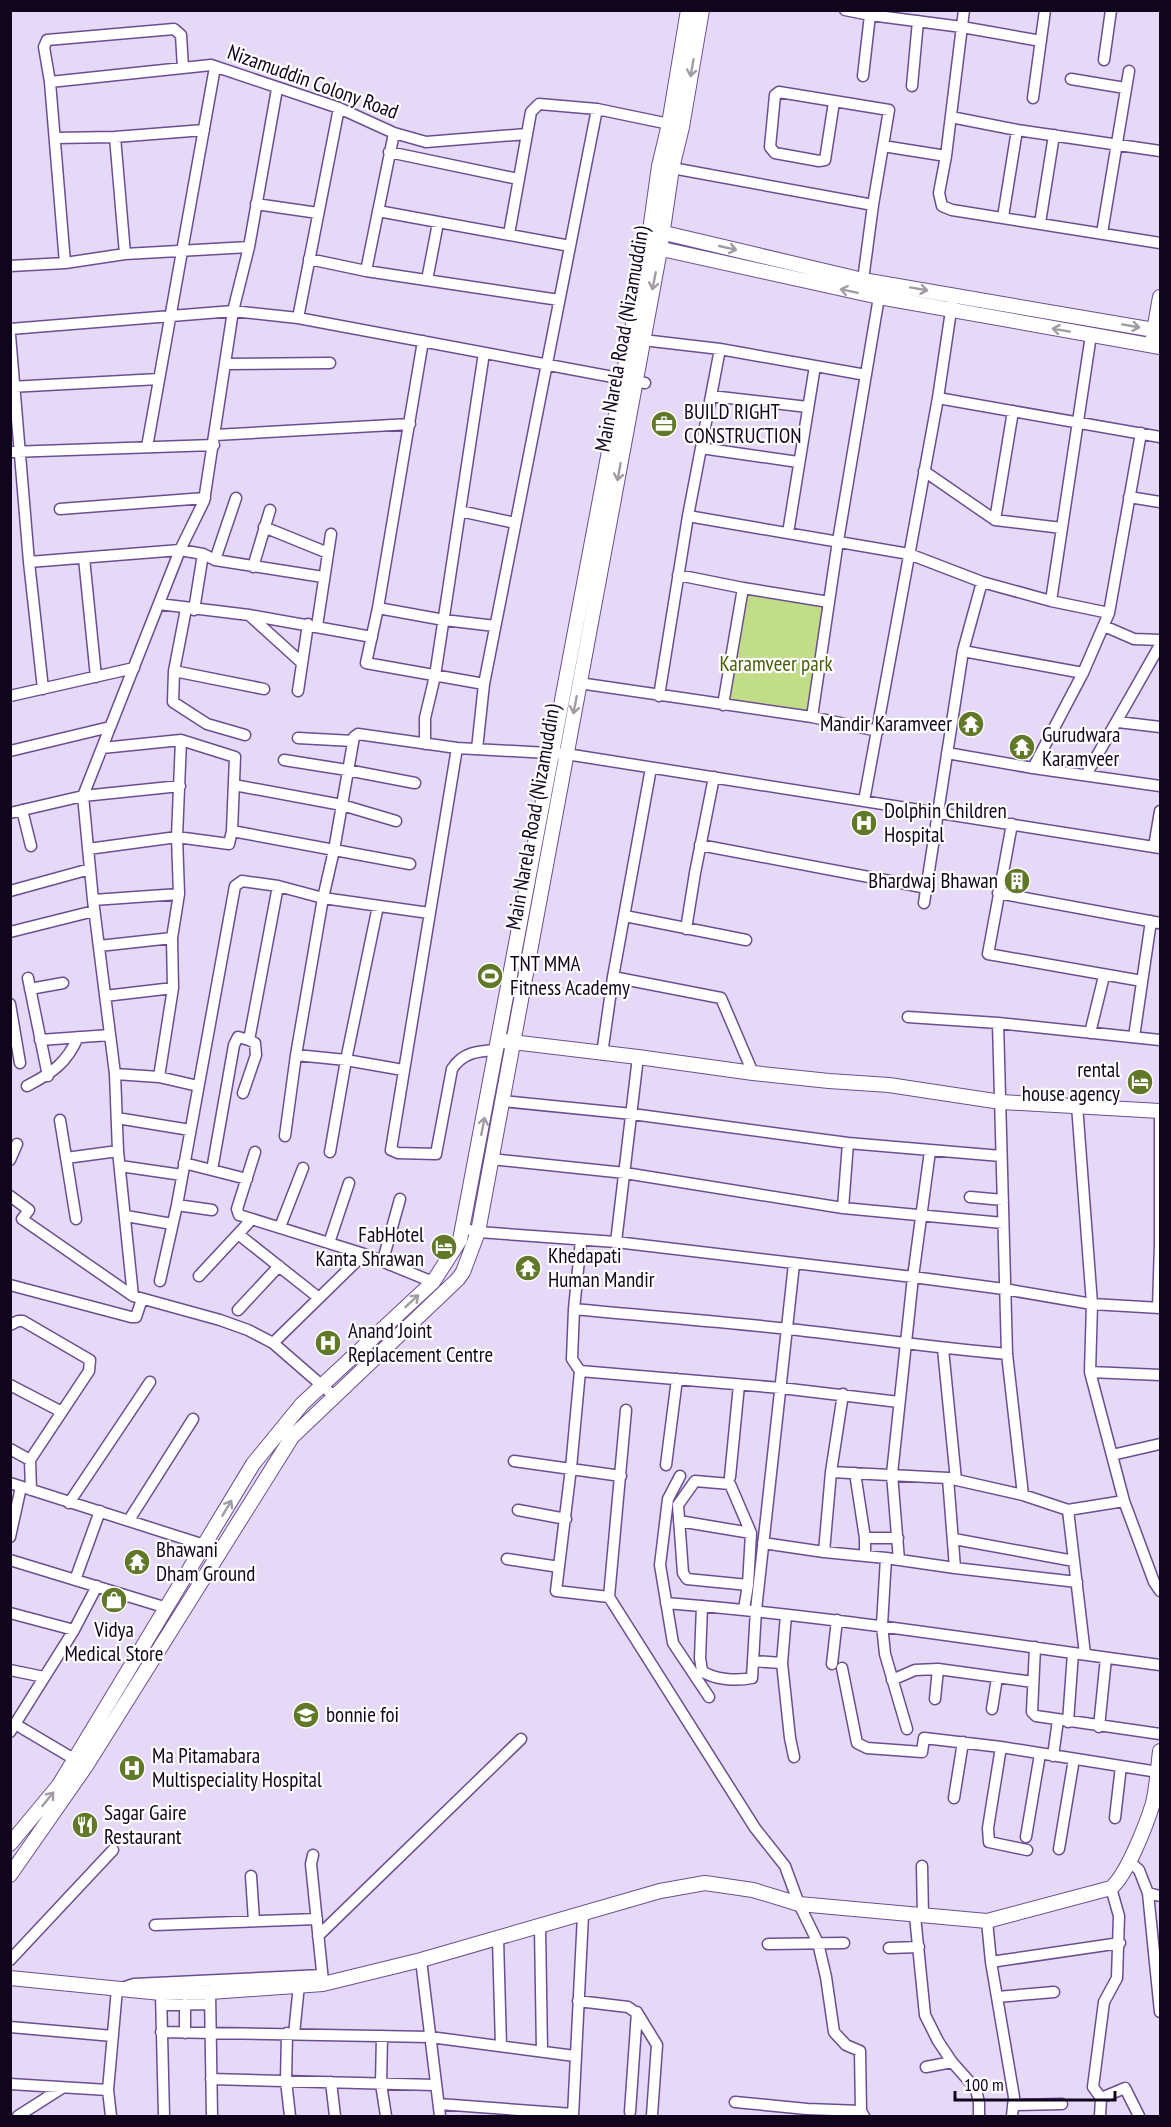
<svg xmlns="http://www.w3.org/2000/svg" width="1171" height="2127" viewBox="0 0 1171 2127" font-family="'PT Sans Narrow',sans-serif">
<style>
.green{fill:#c1dd87}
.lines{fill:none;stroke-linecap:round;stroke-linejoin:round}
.street-casing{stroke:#6c4e90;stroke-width:13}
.secondary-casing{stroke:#6c4e90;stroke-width:16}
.street{stroke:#fff;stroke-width:10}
.secondary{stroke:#fff;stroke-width:14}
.oneway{stroke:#a09ba5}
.labels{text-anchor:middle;stroke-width:4.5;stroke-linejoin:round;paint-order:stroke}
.street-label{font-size:21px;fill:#11051e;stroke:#fff}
.poi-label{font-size:21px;fill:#11051e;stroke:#fff;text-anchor:start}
.park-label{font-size:21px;fill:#495e08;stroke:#fff}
</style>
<rect width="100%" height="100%" fill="#e5d9f7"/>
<path class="green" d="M747 593 825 606 809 714 728 702Z"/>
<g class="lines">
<defs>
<path id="street" d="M845 10 870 15
M964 10 946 156 939 193 942 206 952 210 1160 243
M1104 60 1111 10
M863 76 870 15 962 27 1041 41
M1071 79 1125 88
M50 82 211 65 339 108 394 133 426 142 527 134
M912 86 918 21
M1033 98 1045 10
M834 102 825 160 819 161 775 153 770 147 775 95 779 92 889 110 873 205 863 280
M951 117 1017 130 1160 151
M115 137 125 254
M55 138 115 137 204 130
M883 146 946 156
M389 152 518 179
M672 168 873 205
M256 204 318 213
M378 211 570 246
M1003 217 1017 130
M1040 223 1054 135
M1102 233 1129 71
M509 234 531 112 539 104 597 109 674 125
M309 259 366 271 559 300
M65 263 50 82 44 47 47 40 174 29 181 35 183 68
M10 266 65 263 125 254 249 247
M366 271 394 133
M427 280 438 223
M298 318 339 108
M10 329 233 311 298 318 645 383
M10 335 29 562 43 689
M643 340 720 349 866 375
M423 341 378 608 366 663 484 684 597 109
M225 364 330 363
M10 387 159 379
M711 396 808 407
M938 398 1160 437
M215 435 410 424
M147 447 215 67
M701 448 798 462
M10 452 214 445
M924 471 995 520 1062 528
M1129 497 1160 502
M60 509 205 498
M460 511 515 523
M688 516 909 554 982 582 1051 601 1109 613
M995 520 1013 411
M264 527 328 553
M788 533 815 366
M84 558 96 677
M215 560 236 498
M29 562 180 550 203 554 215 560 323 577
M253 567 270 510
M678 575 743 588
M1051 601 1091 335
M159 604 249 615 372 637
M378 608 444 620 495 626
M186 609 174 671 173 702 207 724 245 735
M194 610 203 554
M249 615 302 663
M317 626 331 534
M1104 626 1134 639 1160 640
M963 651 1083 673
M174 671 264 689
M579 683 812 717 878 731
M298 691 308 624
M10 696 134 668
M659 696 688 516 720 349
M723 705 743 588 829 602
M812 717 838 541 880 291
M1118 722 1160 727
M298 738 353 741
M425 744V718L435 676 484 353
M457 748 391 1150 398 1153 436 1154 452 1069C463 1052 478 1051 497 1050
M477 749 484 684
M10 751 110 727
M947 753 1033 768 1160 786
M284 760 347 770 415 783
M1033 768 1083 673 1109 613 1141 433
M1086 775 1160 645
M234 785 342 805 396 821
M864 801 938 398 952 304
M22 810 31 846
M10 813 83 796 180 786
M1012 824 988 954 1142 981
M232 831 410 864
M700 845 927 888
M1154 847 1160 811
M88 849 177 837 229 844 232 831 235 757 181 740 102 748
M10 891 90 869
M998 893 1160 923
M93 900 179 894
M924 903 963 651 982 582
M625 916 746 940
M686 929 695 873 714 777
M10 932 94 911
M99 946 172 938
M613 977 721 998 753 1073
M28 978 48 1076
M30 989 63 983
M105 996 173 988
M10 1004 20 1063
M908 1017 998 1023 1160 1040
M998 1023 1007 1354 1023 1495
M1090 1033 1104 976
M1134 1037 1151 921
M40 1040 110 1035
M602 1054 613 977 651 768
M296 1055 346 1060 403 1070
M115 1074 159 1077 198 1086
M159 1077 173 988 172 938 179 894 177 837 181 740
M27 1086C52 1073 67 1063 78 1037
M243 1093 256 1055 255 1043 249 1040 278 886
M502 1101 632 1114 848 1143 1001 1156
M1077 1105 1092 1304 1090 1372 1124 1501 1154 1582 1160 1591
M117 1118 190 1130
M60 1120 76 1219
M285 1136 296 1055 323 898 334 850 354 737 358 734 457 748 566 754 1160 848
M255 1152 237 1209 239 1215 364 1254 433 1282
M330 1152 346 1060 378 906
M66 1158 118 1151
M491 1159 625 1173 843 1208 1003 1223
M10 1160 17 1144
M184 1163 247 1179
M120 1166 182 1175
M212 1170 234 1045 238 1037 249 1040
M10 1196 29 1210 22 1219 133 1296 220 1320 248 1330 273 1343 334 1396
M970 1197 1003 1200
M177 1205 212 1210
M843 1208 848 1143
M126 1216 172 1224
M280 1227 303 1168
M462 1228 478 1232 616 1242 913 1277 1004 1289 1092 1304 1160 1308
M238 1234 319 1298
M581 1240 574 1309 572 1359 580 1371 571 1468 556 1591 609 1597
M616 1242 638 1057
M329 1243 349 1183
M383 1260 400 1199
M199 1276 252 1219
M160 1281 177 1205 235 886 242 881 278 886 323 898 429 913
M10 1285 131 1317H136L142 1299
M133 1296 118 1151 115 1074 93 900 83 796 180 550 204 501 233 311 249 247 277 89
M1158 1308 1160 1244V1111
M574 1309C645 1316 717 1321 789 1329 861 1337 934 1348 1007 1354
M238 1310 279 1266
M10 1325 18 1321H23L90 1360 89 1371 30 1460 31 1490
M273 1343 364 1254
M943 1349 956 1480
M580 1371 781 1388 899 1402
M1090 1372 1160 1375
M10 1385 62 1412
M626 1410 609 1597 755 1828 785 1866 799 1904 818 1943 826 1977 834 2032 846 2045 860 2051 861 2111 864 2116
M10 1449 30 1460
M1112 1455 1160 1444
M514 1461 621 1476
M666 1465 677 1379
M831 1472 948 1478 1023 1495 1068 1510 1124 1501
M855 1473 865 1538V1556
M680 1476 668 1499 660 1565 673 1643 709 1697
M730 1477 739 1385
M948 1478 955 1568
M10 1483 220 1550
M69 1503 150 1382
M518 1510 566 1519
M1068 1510 1085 1654
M129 1520 193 1419
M679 1521 751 1533
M10 1537 21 1487
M865 1538H898
M954 1539 1074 1561
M763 1543 824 1552 886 1558 955 1568 1077 1582
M824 1552 831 1472 843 1394
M886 1558 882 1625 885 1654 907 1729
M507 1559 559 1567
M10 1560 167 1608
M899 1560 892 1474 913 1277 930 1151
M75 1580 100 1511
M666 1603C832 1616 996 1643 1160 1665
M702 1606 700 1658 702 1671C714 1680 737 1681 752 1678L756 1610 794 1264
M744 1609 748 1585 687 1579 683 1573 678 1505 695 1481 730 1484 751 1533 748 1585
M10 1613 74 1630
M786 1615 782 1663 790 1738 794 1757
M1035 1647 1032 1712 1036 1716 1160 1734
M753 1661 782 1663
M832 1664 837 1620
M842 1668 857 1743 867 1748 922 1752 924 1738 1001 1747 1158 1772
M10 1670 44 1677
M892 1680 915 1670 938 1669 1033 1682
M935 1699 938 1669
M992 1709 997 1678
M1068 1722 1073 1653
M15 1724 79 1762
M1099 1727 1106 1658
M10 1732 74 1630 97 1586
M1001 1747 988 1828 989 1842 1027 1850
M1053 1756 1058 1720
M954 1798 963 1742
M1115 1818 1121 1766
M1026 1837 1040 1754
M1059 1849 1074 1759
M313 1855 311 1864 323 1981
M1129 1861 1139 1870 1148 1893 1160 2012
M922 1866 923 1916
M251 1876 254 1921
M1148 1893 1160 1896
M915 1916 925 2015 938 2041 952 2062 976 2089 979 2103V2116
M987 1921 991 1962 1014 2097 1012 2116
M155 1925 317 1919
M540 1927 542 2051
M318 1936 521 1739
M498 1939 501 2046
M768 1944 844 1943
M889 1948 919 1947
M10 1960 113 1850
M421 1960 440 2116
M991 1962 1120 1943
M125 1987 134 1984 322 1975
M210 1992 212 2116
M161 1993 164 2116
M997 1997 1054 1992
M578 2001 628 2007 638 2014 657 2045 652 2115
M185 2004V2033
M162 2005 210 2004
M10 2027 113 2036
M161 2032 430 2037 575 2056
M287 2033 286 2081 290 2116
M294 2034 299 1985
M382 2036 381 2084 386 2116
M926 2067 952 2062
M211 2079 435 2085
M331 2082 335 2116
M10 2084 108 2090
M1101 2098 1125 2088 1139 2116
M735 2102 807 2109 861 2111
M439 2104 573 2114
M1013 2105 1062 2104
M630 2112 637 2012
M18 2116 62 2088
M111 2116 108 2090 117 1989
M573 2116 583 1915
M1100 2116 1101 2098 1093 2087 1104 2002 1117 1978 1119 1916 1111 1888"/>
<path id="secondary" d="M656 231 863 280 1160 331
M653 247 879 297 1160 347
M1153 337 1160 297
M504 1041 638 1057 753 1073 829 1081 889 1085 1001 1102 1160 1111
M10 1844 59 1785 253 1464 302 1404 433 1282 460 1240 648 245 659 166 669 124 688 10
M10 1875 86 1766 292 1437 458 1279 463 1272 478 1232 613 504 660 250 672 168 682 127 702 10
M10 1978 161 1993 210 1992 323 1984 421 1960 660 1891 705 1883 753 1890 799 1904 987 1921 1111 1888C1127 1875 1147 1823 1153 1803 1157 1786 1158 1768 1160 1751"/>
</defs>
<use href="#street" class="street-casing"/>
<use href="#secondary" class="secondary-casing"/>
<use href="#street" class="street"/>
<use href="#secondary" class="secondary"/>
</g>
<defs><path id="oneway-shaft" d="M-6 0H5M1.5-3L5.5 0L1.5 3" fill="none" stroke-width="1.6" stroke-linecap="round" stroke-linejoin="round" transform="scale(1.5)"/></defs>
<g class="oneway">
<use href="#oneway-shaft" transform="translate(692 68) rotate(100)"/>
<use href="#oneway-shaft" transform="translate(728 248) rotate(13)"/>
<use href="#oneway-shaft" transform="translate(654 281) rotate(101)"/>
<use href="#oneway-shaft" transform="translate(919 289) rotate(10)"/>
<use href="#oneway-shaft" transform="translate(849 291) rotate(-168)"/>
<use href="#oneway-shaft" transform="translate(1131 326) rotate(10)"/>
<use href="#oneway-shaft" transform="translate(1061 330) rotate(-170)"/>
<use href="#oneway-shaft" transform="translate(619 472) rotate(100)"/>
<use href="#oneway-shaft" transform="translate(575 705) rotate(101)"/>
<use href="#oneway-shaft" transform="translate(483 1126) rotate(-79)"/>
<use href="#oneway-shaft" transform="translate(412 1301) rotate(-42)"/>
<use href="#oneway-shaft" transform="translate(227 1508) rotate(-59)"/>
<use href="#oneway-shaft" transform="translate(48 1799) rotate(-51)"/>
</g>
<defs>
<symbol id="office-disc" viewBox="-11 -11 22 22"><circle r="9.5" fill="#617829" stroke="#fff"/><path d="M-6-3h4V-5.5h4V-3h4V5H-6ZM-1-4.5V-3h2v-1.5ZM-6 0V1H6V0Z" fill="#fff"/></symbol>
<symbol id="temple-disc" viewBox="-11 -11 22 22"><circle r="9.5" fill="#617829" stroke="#fff"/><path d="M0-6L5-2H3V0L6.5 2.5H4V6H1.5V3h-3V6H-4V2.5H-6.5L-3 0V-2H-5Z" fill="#fff"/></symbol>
<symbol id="hospital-disc" viewBox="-11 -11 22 22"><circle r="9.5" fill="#617829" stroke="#fff"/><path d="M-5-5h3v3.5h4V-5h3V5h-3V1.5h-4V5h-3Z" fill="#fff"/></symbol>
<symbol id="building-disc" viewBox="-11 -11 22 22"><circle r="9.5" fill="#617829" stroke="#fff"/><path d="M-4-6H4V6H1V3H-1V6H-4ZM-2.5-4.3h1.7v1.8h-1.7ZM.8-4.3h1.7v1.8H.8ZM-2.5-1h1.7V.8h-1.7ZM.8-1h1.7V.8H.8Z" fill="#fff"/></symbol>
<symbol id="stadium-disc" viewBox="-11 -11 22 22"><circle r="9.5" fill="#617829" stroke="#fff"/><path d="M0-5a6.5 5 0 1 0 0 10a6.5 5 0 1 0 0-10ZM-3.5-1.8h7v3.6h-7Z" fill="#fff"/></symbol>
<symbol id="hotel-disc" viewBox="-11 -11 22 22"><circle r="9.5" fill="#617829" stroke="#fff"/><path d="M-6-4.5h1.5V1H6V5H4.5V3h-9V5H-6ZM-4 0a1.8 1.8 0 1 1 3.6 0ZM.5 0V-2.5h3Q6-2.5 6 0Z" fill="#fff"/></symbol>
<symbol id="shop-disc" viewBox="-11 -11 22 22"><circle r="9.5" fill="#617829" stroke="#fff"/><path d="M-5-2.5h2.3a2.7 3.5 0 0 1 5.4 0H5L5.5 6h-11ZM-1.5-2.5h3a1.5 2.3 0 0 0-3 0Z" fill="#fff"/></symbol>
<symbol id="university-disc" viewBox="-11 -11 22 22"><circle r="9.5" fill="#617829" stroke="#fff"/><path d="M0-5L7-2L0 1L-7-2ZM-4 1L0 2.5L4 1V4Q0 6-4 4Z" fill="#fff"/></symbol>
<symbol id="restaurant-disc" viewBox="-11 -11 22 22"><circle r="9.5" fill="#617829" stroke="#fff"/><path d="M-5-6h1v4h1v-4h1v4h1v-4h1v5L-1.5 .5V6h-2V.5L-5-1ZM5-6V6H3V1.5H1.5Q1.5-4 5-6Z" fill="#fff"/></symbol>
</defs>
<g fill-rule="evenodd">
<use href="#office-disc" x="649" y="409" width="30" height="30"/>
<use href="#temple-disc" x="956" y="709" width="30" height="30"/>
<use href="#temple-disc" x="1007" y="732" width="30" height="30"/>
<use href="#hospital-disc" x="849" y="808" width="30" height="30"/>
<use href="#building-disc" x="1002" y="866" width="30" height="30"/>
<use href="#stadium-disc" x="475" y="961" width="30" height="30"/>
<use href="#hotel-disc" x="1125" y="1067" width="30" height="30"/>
<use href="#hotel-disc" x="429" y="1232" width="30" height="30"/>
<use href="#temple-disc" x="513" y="1253" width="30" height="30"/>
<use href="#hospital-disc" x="313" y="1328" width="30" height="30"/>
<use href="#temple-disc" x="122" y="1547" width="30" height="30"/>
<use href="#shop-disc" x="99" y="1585" width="30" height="30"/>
<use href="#university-disc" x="291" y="1700" width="30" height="30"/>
<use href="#hospital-disc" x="117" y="1753" width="30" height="30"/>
<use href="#restaurant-disc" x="70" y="1810" width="30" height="30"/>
</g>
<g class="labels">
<g class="street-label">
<text transform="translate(313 82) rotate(20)" y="7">Nizamuddin Colony Road</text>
<text transform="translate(622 339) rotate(-80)" y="7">Main Narela Road (Nizamuddin)</text>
<text transform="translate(533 817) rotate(-80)" y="7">Main Narela Road (Nizamuddin)</text>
</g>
<g class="poi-label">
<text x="684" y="419">BUILD RIGHT<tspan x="684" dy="24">CONSTRUCTION</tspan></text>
<text x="952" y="731" text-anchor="end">Mandir Karamveer</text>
<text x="1042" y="742">Gurudwara<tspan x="1042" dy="24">Karamveer</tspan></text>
<text x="884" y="818">Dolphin Children<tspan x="884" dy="24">Hospital</tspan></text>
<text x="998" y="888" text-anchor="end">Bhardwaj Bhawan</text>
<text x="510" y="971">TNT MMA<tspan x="510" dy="24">Fitness Academy</tspan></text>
<text x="1120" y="1077" text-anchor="end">rental<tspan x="1120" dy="24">house agency</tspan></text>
<text x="424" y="1242" text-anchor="end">FabHotel<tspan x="424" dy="24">Kanta Shrawan</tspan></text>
<text x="548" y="1263">Khedapati<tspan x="548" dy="24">Human Mandir</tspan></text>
<text x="348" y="1338">Anand Joint<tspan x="348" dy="24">Replacement Centre</tspan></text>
<text x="156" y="1557">Bhawani<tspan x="156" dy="24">Dham Ground</tspan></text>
<text x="114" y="1637" text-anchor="middle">Vidya<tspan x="114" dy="24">Medical Store</tspan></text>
<text x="326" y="1722">bonnie foi</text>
<text x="152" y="1763">Ma Pitamabara<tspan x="152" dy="24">Multispeciality Hospital</tspan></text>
<text x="104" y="1820">Sagar Gaire<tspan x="104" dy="24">Restaurant</tspan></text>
</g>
<g class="park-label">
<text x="776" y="671">Karamveer park</text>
</g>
</g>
<rect width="1171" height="2127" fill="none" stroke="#11051e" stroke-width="24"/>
<path d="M955 2091v9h160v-9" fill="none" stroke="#11051e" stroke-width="3"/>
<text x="964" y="2091" font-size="18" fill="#11051e" stroke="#ffffff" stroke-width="4.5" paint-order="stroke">100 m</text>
</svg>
